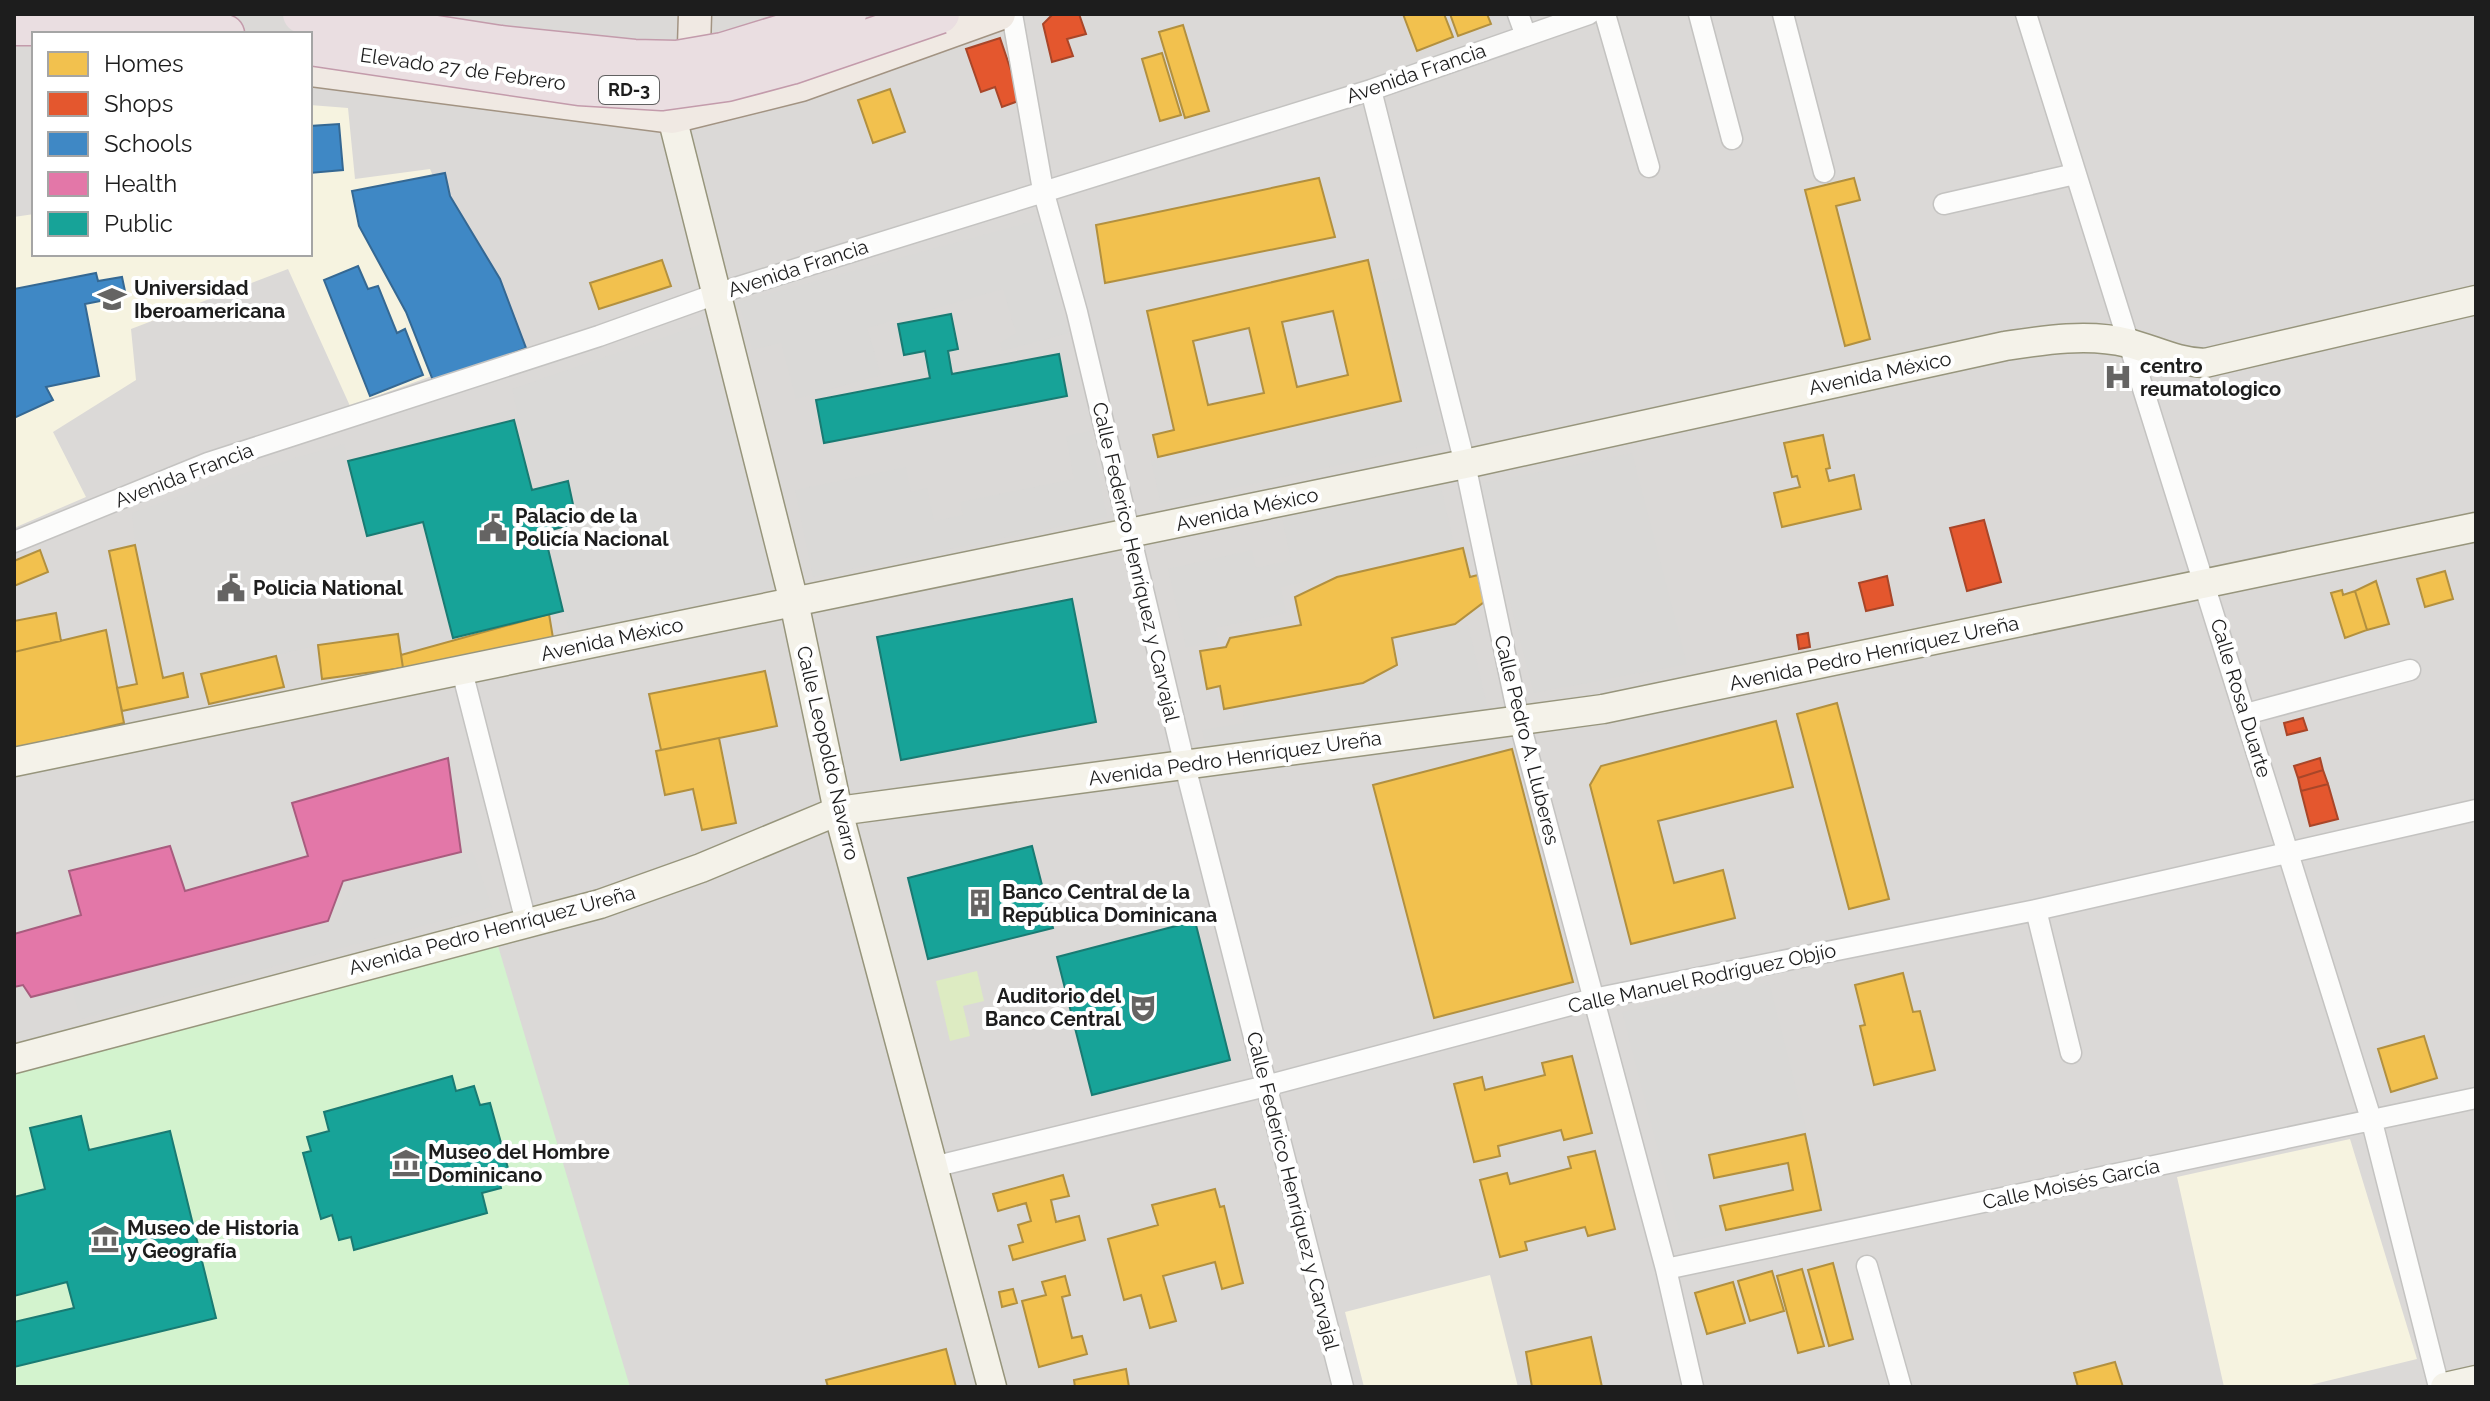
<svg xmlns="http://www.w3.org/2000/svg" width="2490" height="1401" viewBox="0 0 2490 1401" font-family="Raleway,sans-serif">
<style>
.residential{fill:#dbd9d7;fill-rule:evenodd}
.education{fill:#f6f3e0}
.grass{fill:#ddebc2}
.park{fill:#d3f3ce}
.parking{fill:#dad9d7}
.homes{fill:#f2c14e;stroke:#b2903f;stroke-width:2;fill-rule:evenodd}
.shops{fill:#e4572e;stroke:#a84629;stroke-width:2}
.schools{fill:#3f88c5;stroke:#356893;stroke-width:2}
.health{fill:#e377a8;stroke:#a85c7e;stroke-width:2}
.public{fill:#17a398;stroke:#197b73;stroke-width:2}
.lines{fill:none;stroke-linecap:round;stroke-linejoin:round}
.street-casing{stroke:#c4c3c1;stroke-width:23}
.secondary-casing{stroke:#97957c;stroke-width:31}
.primary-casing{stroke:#a29382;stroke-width:35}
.highway-casing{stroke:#c39bab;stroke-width:41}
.street{stroke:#fcfcfb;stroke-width:20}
.secondary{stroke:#f4f2e9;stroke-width:28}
.primary{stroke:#f0e9e3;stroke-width:32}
.highway{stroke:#eadee1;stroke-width:38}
.highway-bridge-casing{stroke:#c39bab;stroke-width:41;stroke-linecap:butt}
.highway-bridge{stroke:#eadee1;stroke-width:38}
.labels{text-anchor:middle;stroke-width:8;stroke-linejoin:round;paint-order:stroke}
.shield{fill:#fff;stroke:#616161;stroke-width:2}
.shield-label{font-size:18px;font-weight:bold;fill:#1d1d1d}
.street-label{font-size:20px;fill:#1d1d1d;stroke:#fff}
.poi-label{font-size:20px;font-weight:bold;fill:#1d1d1d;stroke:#fff;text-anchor:start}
</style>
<rect width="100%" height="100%" fill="#ece9e5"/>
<path class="residential" d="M14 14H2476V1387H14ZM34 34H310V254H34Z"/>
<path class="education" d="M310 105 348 108 355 179 430 169 505 349 350 406 288 269 131 329 136 380 53 432 86 497 14 528V217L34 214V254H310Z
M2350 1139 2417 1359 2302 1387H2224L2177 1177Z
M1490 1275 1518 1387H1364L1345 1312Z"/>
<path class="grass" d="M977 971 984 1001 963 1006 970 1036 950 1041 936 981Z"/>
<path class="park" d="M495 936 630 1387H14V1063Z"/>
<path class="parking" d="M1038 220 1069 333 1002 351 1000 343 1016 333 1003 289 867 328 881 375 796 399 781 343 752 350 739 302Z
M1407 277 1444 442 1161 504 1151 461 1407 405 1380 283Z
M705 323 775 587 570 635 512 389Z
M1090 431 1107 517 813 577 795 490 906 467 911 492 927 488 934 521 963 515 960 502 1074 479 1066 436Z
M344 444 367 536 423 522 453 638 401 655 398 634 318 645 201 674 163 678 135 545 132 513 254 470Z
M1632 453 1687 664 1534 693 1479 484Z
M1440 483 1455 549 1281 587 1286 613 1216 628 1219 641 1186 648 1168 569 1252 550 1256 568 1291 560 1282 518Z
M1468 625 1488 710 1208 757 1202 730 1244 723 1243 709 1361 687 1402 665 1394 639Z
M473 852 492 907 81 1019 72 989 332 924 352 884Z
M1769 982 1828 1214 1682 1242 1622 1012Z"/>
<path class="homes" d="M1403 14H1444L1453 37 1417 51Z
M1450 14H1487L1491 24 1458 36Z
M1183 25 1209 111 1185 118 1159 32Z
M1162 53 1181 115 1160 121 1142 59Z
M890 89 905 132 873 143 858 100Z
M1319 178 1335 237 1105 283 1096 225Z
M1854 178 1860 200 1836 206 1870 339 1845 346 1805 190Z
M662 260 671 286 599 309 590 283Z
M1368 260 1401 401 1158 457 1153 435 1174 430 1147 311ZM1333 311 1348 375 1297 387 1282 322ZM1249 328 1264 393 1208 405 1193 341Z
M1823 435 1830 468 1826 469 1829 481 1854 475 1861 509 1782 527 1774 493 1800 487 1797 476 1792 477 1784 443Z
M135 545 163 678 183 673 188 697 122 711 117 688 137 684 109 551Z
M1463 548 1470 577 1478 575 1484 602 1455 624 1392 638 1397 665 1363 683 1224 709 1220 686 1207 689 1200 651 1226 647 1230 638 1301 625 1295 597 1337 577Z
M40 550 48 572 14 586V561Z
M2445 571 2453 599 2425 607 2417 579Z
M2376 581 2389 624 2367 630 2355 591Z
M2342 590 2343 595 2355 591 2367 630 2345 638 2331 593Z
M56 613 61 641 14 652V621Z
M549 614 553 638 403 668 401 655Z
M106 630 124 723 14 749V652Z
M398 634 403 668 322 679 318 645Z
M276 656 284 687 209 704 201 674Z
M765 671 777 726 661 750 649 694Z
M1837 703 1889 899 1849 909 1797 714Z
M1776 721 1793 787 1658 821 1674 883 1723 870 1735 918 1631 944 1590 785 1601 766Z
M719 738 736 823 702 830 693 789 665 795 656 751Z
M1512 749 1573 982 1434 1018 1373 785Z
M1903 973 1913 1012 1920 1011 1935 1070 1874 1085 1860 1026 1865 1025 1855 985Z
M2424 1036 2437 1078 2391 1092 2378 1049Z
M1572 1056 1592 1133 1564 1140 1561 1130 1498 1146 1500 1156 1474 1162 1454 1084 1482 1077 1485 1090 1545 1075 1542 1063Z
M1805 1134 1821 1210 1726 1230 1720 1206 1793 1190 1788 1163 1714 1178 1709 1155Z
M1595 1151 1615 1229 1588 1236 1585 1227 1525 1242 1527 1250 1500 1257 1480 1180 1507 1173 1510 1184 1571 1168 1568 1157Z
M1063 1175 1069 1196 1051 1200 1056 1222 1079 1216 1085 1240 1013 1260 1009 1246 1023 1242 1018 1225 1031 1221 1026 1203 998 1211 993 1194Z
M1215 1189 1220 1207 1224 1206 1243 1283 1222 1289 1215 1262 1163 1276 1176 1321 1150 1328 1141 1295 1124 1300 1108 1239 1158 1225 1152 1205Z
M1833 1263 1853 1339 1829 1346 1808 1270Z
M1802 1269 1824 1346 1798 1353 1777 1276Z
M1772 1271 1784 1311 1750 1321 1738 1281Z
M1065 1276 1070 1295 1062 1297 1072 1338 1082 1336 1087 1354 1039 1367 1022 1301 1046 1295 1042 1282Z
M1733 1282 1745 1323 1707 1334 1695 1293Z
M1013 1289 1017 1303 1002 1307 999 1292Z
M1591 1337 1602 1387H1532L1526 1352Z
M946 1349 956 1387H828L826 1380Z
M2115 1362 2123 1387H2078L2074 1373Z
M1126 1369 1129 1387H1075L1074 1380Z"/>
<path class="shops" d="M1053 14H1079L1086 34 1067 39 1073 56 1052 62 1043 24Z
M1000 38 1021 100 1002 107 995 87 981 92 966 49Z
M1984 520 2001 582 1967 591 1950 528Z
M1887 576 1893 605 1866 611 1859 583Z
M1808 633 1810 647 1799 649 1797 635Z
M2303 718 2307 730 2287 735 2284 723Z
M2320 758 2323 770 2298 778 2294 766Z
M2323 770 2328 784 2301 791 2298 778Z
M2328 784 2338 819 2310 826 2301 791Z"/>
<path class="schools" d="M339 124 343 170 310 173V126Z
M445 173 450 196 500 279 526 348 434 383 406 312 359 226 352 191Z
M358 266 368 289 378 286 397 333 405 329 423 375 370 396 324 280Z
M96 273 98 281 122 277 126 296 85 304 99 376 46 387 53 400 14 418V289Z"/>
<path class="health" d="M448 758 461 852 343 881 328 921 31 997 23 985 14 987V934L81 915 69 871 170 846 185 891 308 856 292 803Z"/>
<path class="public" d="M951 314 958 349 948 351 952 374 1059 354 1067 396 824 443 816 400 930 378 925 351 904 355 898 324Z
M514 420 532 490 568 481 577 523 544 532 563 611 453 638 423 522 367 536 348 461Z
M1072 599 1096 722 901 760 877 637Z
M1032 846 1053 928 928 959 908 878Z
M1195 921 1230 1060 1092 1095 1057 957Z
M452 1076 456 1091 474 1086 480 1105 490 1103 509 1172 498 1175 501 1188 482 1193 487 1213 354 1250 351 1237 339 1240 332 1215 321 1219 303 1153 311 1151 307 1137 329 1131 324 1112Z
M81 1116 89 1150 170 1131 216 1318 14 1367V1322L74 1308 67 1282 14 1296V1197L45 1189 30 1128Z"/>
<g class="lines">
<defs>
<path id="street" d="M1012 14 1043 190 1077 312 1185 766 1343 1387
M1518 14 1526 36
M1605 14 1649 167
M1699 14 1732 139
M1783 14 1824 172
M2026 14 2372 1122 2439 1387
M1371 90 1465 464 1519 720 1666 1269 1693 1387
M1944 204 2075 174
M14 542 208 463 599 336 716 294 1371 90 1589 14
M462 671 526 922
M2246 714 2410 670
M2036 910 2071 1053
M933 1167 1266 1086 1593 999 2036 910 2476 810
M1867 1266 1901 1387
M1666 1269 2476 1098"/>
<path id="secondary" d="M672 117 794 602 838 811 992 1387
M14 762 1465 464 2005 346C2044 340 2089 333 2128 343 2155 350 2176 362 2205 363L2476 300
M14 1059 600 904 701 868 838 811 1603 709 2476 527
M2445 1387 2476 1380"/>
<path id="primary" d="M310 70 672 117 801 85 999 14
M684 77 694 46 695 14"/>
<path id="highway" d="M145 22 225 34
M14 26H169"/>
</defs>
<use href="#street" class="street-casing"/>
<use href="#secondary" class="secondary-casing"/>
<use href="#primary" class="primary-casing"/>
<use href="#highway" class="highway-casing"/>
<use href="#street" class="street"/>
<use href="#secondary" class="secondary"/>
<use href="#primary" class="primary"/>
<use href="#highway" class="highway"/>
<defs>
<path id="highway-bridge" d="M302 14 500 45 634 59 677 60 723 52 847 14
M310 46 579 86 662 91 727 82 791 65 940 14"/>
</defs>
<use href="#highway-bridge" class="highway-bridge-casing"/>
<use href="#highway-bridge" class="highway-bridge"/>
</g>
<defs>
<symbol id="university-bare" viewBox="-9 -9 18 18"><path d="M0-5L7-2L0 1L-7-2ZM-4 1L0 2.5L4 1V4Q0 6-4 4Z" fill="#656463" stroke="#fff" stroke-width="2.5" paint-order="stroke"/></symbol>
<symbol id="hospital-bare" viewBox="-9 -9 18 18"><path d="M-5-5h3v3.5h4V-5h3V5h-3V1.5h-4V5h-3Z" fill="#656463" stroke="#fff" stroke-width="2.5" paint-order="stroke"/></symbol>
<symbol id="civic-bare" viewBox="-9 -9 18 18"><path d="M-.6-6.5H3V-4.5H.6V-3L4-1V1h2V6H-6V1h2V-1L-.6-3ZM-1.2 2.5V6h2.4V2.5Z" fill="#656463" stroke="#fff" stroke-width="2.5" paint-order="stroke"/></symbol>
<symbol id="building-bare" viewBox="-9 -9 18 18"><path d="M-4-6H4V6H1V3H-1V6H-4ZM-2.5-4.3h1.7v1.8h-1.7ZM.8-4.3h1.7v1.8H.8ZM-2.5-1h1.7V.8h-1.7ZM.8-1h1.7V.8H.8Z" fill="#656463" stroke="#fff" stroke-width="2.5" paint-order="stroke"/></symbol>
<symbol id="theatre-bare" viewBox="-9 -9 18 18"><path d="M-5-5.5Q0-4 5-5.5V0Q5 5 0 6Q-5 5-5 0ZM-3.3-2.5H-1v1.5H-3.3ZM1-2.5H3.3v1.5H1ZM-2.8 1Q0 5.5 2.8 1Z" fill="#656463" stroke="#fff" stroke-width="2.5" paint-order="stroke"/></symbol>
<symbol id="museum-bare" viewBox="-9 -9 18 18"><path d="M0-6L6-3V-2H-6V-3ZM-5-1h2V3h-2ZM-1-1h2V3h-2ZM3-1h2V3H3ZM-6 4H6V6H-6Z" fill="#656463" stroke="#fff" stroke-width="2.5" paint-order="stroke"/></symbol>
</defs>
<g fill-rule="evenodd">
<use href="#university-bare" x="92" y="279" width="40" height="40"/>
<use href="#hospital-bare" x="2098" y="357" width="40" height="40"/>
<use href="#civic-bare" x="473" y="508" width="40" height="40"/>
<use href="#civic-bare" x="211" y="568" width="40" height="40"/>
<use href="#building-bare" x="960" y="883" width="40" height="40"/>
<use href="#theatre-bare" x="1123" y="988" width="40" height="40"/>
<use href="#museum-bare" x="386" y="1143" width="40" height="40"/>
<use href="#museum-bare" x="85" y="1219" width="40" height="40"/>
</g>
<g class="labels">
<rect class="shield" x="599" y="76" width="60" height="28" rx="6"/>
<g class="shield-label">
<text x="629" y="96">RD-3</text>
</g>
<g class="street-label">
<text transform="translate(463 69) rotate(8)" y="7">Elevado 27 de Febrero</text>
<text transform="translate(1416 73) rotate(-19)" y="7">Avenida Francia</text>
<text transform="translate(798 268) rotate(-18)" y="7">Avenida Francia</text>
<text transform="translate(1880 373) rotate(-12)" y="7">Avenida México</text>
<text transform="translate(184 475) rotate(-21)" y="7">Avenida Francia</text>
<text transform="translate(1247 509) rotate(-12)" y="7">Avenida México</text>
<text transform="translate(1136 562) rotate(77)" y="7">Calle Federico Henríquez y Carvajal</text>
<text transform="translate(612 639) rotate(-12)" y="7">Avenida México</text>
<text transform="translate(1874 653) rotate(-12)" y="7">Avenida Pedro Henríquez Ureña</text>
<text transform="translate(2241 698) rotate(73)" y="7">Calle Rosa Duarte</text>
<text transform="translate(1527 740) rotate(76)" y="7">Calle Pedro A. Lluberes</text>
<text transform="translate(828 753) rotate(77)" y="7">Calle Leopoldo Navarro</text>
<text transform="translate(1235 758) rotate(-8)" y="7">Avenida Pedro Henríquez Ureña</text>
<text transform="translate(492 930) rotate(-15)" y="7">Avenida Pedro Henríquez Ureña</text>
<text transform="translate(1702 978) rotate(-12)" y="7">Calle Manuel Rodríguez Objío</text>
<text transform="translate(2071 1184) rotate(-12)" y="7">Calle Moisés García</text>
<text transform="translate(1293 1191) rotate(76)" y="7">Calle Federico Henríquez y Carvajal</text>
</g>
<g class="poi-label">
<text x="134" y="295">Universidad<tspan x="134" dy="23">Iberoamericana</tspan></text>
<text x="2140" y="373">centro<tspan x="2140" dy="23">reumatologico</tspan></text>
<text x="515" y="523">Palacio de la<tspan x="515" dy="23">Policía Nacional</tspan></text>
<text x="253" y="595">Policia National</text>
<text x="1002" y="899">Banco Central de la<tspan x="1002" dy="23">República Dominicana</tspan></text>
<text x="1121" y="1003" text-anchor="end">Auditorio del<tspan x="1121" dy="23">Banco Central</tspan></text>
<text x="428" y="1159">Museo del Hombre<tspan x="428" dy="23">Dominicano</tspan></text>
<text x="127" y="1235">Museo de Historia<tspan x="127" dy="23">y Geografía</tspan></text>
</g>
</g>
<rect width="2490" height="1401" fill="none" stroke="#1d1d1d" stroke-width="32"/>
<rect x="32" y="32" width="280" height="224" fill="#ffffff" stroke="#a5a5a5" stroke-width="2"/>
<rect x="48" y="52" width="40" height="24" fill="#f2c14e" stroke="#a5a5a5" stroke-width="2"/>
<text x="104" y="72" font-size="24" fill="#1d1d1d">Homes</text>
<rect x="48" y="92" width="40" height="24" fill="#e4572e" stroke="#a5a5a5" stroke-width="2"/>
<text x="104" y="112" font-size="24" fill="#1d1d1d">Shops</text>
<rect x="48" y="132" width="40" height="24" fill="#3f88c5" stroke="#a5a5a5" stroke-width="2"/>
<text x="104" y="152" font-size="24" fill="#1d1d1d">Schools</text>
<rect x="48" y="172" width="40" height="24" fill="#e377a8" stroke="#a5a5a5" stroke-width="2"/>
<text x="104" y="192" font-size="24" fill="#1d1d1d">Health</text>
<rect x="48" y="212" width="40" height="24" fill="#17a398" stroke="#a5a5a5" stroke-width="2"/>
<text x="104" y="232" font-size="24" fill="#1d1d1d">Public</text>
</svg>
